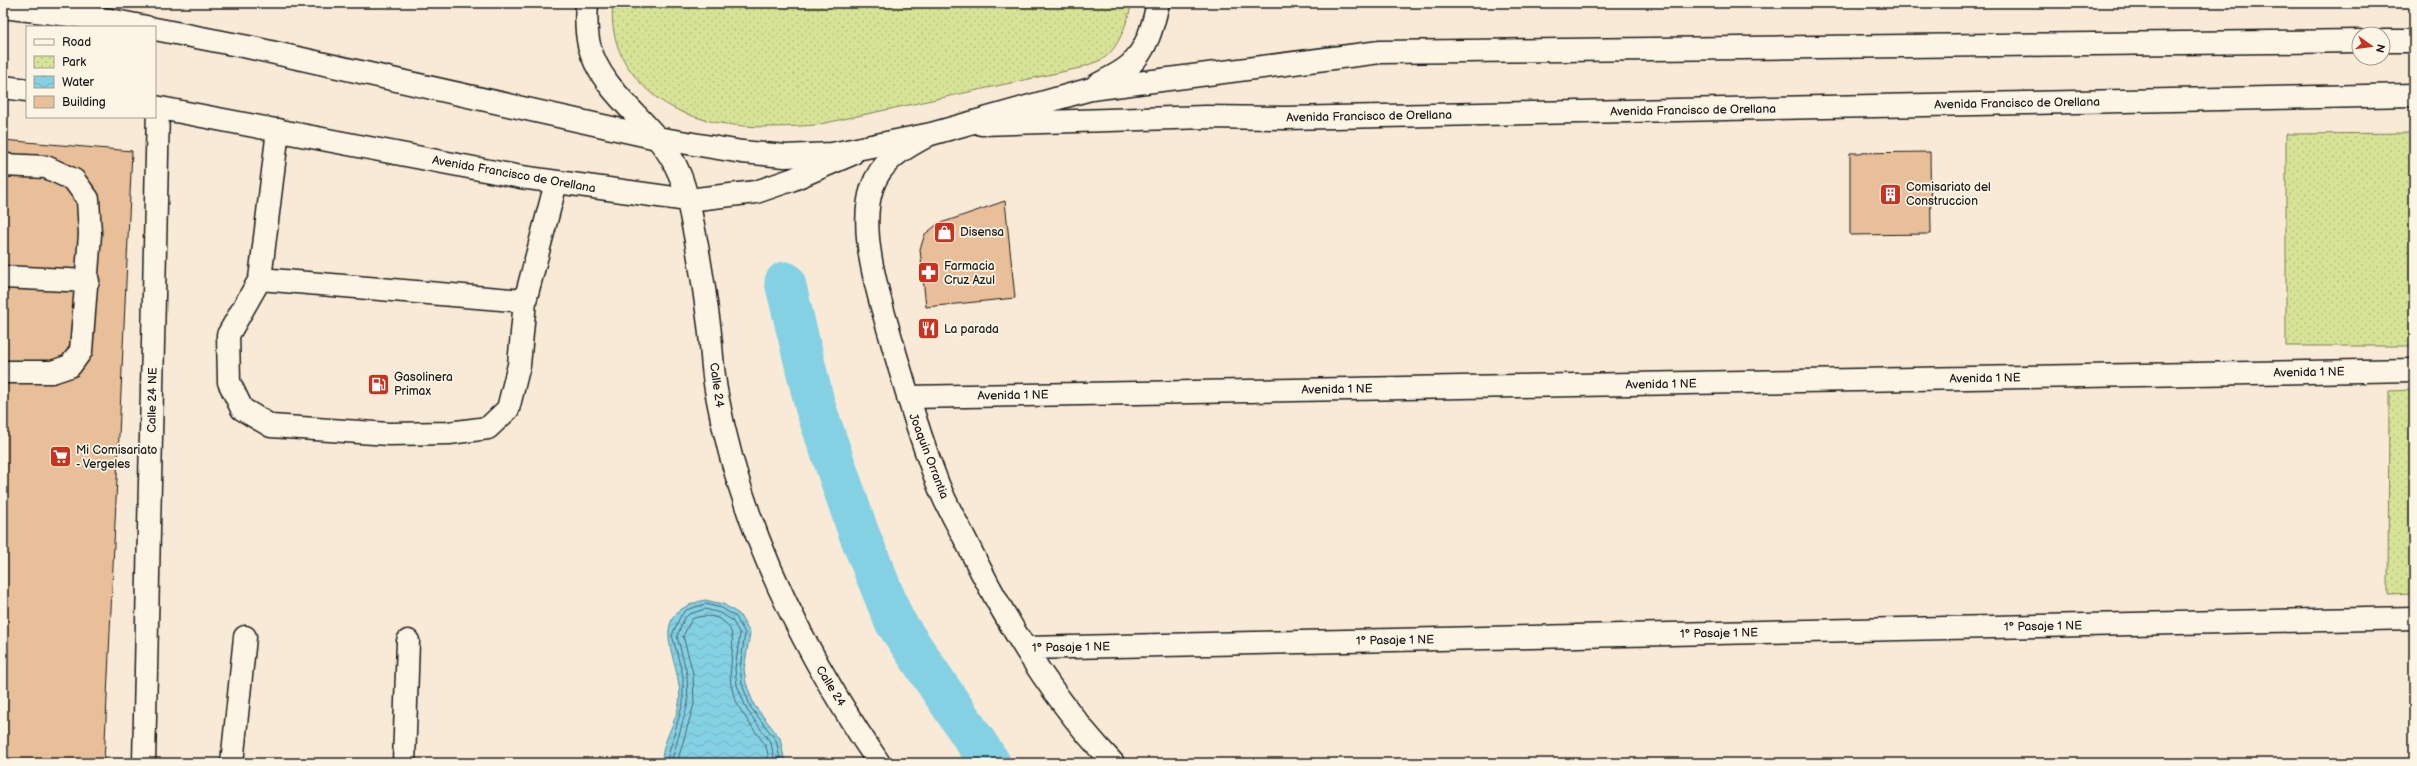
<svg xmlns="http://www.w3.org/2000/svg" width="2417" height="766" viewBox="0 0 2417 766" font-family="'Balsamiq Sans',sans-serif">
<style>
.park{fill:url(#park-dots);stroke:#7a8059}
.water{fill:url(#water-waves);stroke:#5b8994}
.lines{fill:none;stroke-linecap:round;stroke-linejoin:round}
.shore{stroke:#46646c;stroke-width:1}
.canal{stroke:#85d1e4;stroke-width:41}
.building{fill:#e8bf98;stroke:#1c1c1c}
.lane-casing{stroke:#1c1c1c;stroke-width:25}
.street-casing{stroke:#1c1c1c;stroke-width:25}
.secondary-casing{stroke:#1c1c1c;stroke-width:25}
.primary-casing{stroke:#1c1c1c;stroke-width:25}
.highway-casing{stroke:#1c1c1c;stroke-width:25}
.lane{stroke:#fcf5e5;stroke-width:22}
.street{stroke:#fcf5e5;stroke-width:22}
.secondary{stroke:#fcf5e5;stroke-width:22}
.primary{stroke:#fcf5e5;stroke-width:22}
.highway{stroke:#fcf5e5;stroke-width:22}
.labels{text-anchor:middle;stroke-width:3.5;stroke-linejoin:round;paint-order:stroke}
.street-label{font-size:12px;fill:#1c1c1c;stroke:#fcf5e5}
.poi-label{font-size:12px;fill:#1c1c1c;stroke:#fcf5e5;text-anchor:start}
</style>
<defs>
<pattern id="park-dots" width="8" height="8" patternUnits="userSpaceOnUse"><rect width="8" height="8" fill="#d7e396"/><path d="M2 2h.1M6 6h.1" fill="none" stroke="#b8c281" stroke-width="1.8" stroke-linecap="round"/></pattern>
<pattern id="water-waves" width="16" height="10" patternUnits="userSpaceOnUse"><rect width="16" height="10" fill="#85d1e4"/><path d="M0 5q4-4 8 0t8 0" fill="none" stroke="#72b3c3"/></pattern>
</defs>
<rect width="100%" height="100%" fill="#f8ead6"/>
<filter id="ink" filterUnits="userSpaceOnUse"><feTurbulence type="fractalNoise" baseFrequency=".025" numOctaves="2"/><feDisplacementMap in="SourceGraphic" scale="8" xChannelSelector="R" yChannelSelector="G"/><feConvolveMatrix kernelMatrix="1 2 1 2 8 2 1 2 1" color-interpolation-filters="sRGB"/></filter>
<g filter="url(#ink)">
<path class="park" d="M613 3H1132C1127 22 1119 50 1101 60 1094 63 1087 65 1080 68L816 125C749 130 669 130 628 67 616 50 610 24 613 3Z
M2414 133V346H2286V134Z
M2414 390V594L2388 595 2389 391Z"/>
<path class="water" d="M705 600 723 604 739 614 750 633 744 669 746 683 754 705 780 738 785 763H662C661 743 676 723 679 704 686 663 638 615 705 600Z"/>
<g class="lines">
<path class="shore" d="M666 763 683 703V676L672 635 680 617 686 610 705 604 722 608 736 617 745 633 740 668 742 684 751 708 776 740 781 763
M671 763 688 703 687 674 677 636 684 619 689 614 705 609 720 613 732 620 740 634 735 669 737 685 747 710 771 743 775 763
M677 763 694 704 693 673 683 636 692 619C703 614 720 615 728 626 738 639 728 666 731 685 736 710 752 725 765 745 768 750 768 758 769 763"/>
<path class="canal" d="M785 282 815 406 858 531 894 620 990 763"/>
</g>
<path class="building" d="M3 140 132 151 104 763H3Z
M1930 152 1931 234 1850 235V153Z
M1005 201 1015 298 926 307 920 249 925 234 938 224Z"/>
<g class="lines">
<defs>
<path id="lane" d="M278 130 260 279 525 301 556 183
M3 165 46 167 74 180 88 199 90 234 81 351 70 366 52 372H3
M3 277 88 281
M260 279 228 335 229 382 242 409 271 426 389 434 449 433 488 428 508 409 519 365 525 301
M232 763 245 637
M404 763 408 641"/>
<path id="street" d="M925 137C901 150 881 161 872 188 858 230 878 294 890 335 904 384 918 432 936 479 943 499 954 518 964 537 1003 618 1051 698 1113 763
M908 397 2414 370
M1025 648 2414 618
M144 763 158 108"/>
<path id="secondary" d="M587 3C586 16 586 31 589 45 602 97 659 124 679 173 687 191 690 211 694 230 700 261 705 293 709 325 712 348 712 372 717 395 741 527 804 653 879 763"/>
<path id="primary" d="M3 87 27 90
M155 107 521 177 688 200 756 192 791 180 852 154
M981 124 1206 117 1285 118 2414 95"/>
<path id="highway" d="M3 7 110 20 146 27
M155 29 248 47 657 138 742 152 785 156 832 154 931 134 1091 89 1380 52 2359 41
M2383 41H2414
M1097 85C1108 79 1121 73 1130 65 1147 49 1153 26 1158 3"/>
</defs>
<use href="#lane" class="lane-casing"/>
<use href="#street" class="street-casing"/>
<use href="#secondary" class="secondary-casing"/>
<use href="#primary" class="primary-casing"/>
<use href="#highway" class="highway-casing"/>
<use href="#lane" class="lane"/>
<use href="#street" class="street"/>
<use href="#secondary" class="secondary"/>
<use href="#primary" class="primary"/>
<use href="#highway" class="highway"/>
</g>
</g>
<defs>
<symbol id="building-square" viewBox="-11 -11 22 22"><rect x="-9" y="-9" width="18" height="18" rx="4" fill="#c8321e" stroke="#fcf5e5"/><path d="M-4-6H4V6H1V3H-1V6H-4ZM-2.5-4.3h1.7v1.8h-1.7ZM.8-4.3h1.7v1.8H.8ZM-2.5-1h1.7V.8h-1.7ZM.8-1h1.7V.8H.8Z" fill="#fff"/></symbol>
<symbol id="shop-square" viewBox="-11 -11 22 22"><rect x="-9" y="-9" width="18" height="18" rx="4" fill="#c8321e" stroke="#fcf5e5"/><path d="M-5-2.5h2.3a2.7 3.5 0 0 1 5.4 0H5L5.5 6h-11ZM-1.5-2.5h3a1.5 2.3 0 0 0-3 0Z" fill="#fff"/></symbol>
<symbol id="pharmacy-square" viewBox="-11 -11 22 22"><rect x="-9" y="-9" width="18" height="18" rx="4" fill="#c8321e" stroke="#fcf5e5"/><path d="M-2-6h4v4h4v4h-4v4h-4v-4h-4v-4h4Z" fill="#fff"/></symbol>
<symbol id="restaurant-square" viewBox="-11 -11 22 22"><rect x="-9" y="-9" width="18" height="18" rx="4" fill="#c8321e" stroke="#fcf5e5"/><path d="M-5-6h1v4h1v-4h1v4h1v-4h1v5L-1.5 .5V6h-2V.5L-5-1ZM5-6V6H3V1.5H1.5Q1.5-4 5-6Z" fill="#fff"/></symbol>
<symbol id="fuel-square" viewBox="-11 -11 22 22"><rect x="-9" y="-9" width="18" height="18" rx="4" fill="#c8321e" stroke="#fcf5e5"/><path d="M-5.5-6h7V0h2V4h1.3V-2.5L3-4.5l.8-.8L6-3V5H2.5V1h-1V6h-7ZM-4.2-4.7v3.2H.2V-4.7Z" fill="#fff"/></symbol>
<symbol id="supermarket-square" viewBox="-11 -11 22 22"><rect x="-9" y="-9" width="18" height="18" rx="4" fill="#c8321e" stroke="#fcf5e5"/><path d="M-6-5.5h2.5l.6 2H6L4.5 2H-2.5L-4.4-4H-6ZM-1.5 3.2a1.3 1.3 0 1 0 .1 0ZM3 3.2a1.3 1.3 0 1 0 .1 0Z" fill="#fff"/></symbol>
</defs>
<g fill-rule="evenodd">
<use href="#building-square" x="1878" y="182" width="25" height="25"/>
<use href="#shop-square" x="932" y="220" width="25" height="25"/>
<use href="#pharmacy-square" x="916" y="260" width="25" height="25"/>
<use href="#restaurant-square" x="916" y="316" width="25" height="25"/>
<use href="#fuel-square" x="366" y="372" width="25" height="25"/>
<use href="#supermarket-square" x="48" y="444" width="25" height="25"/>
</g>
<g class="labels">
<g class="street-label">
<text transform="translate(2017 103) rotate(-1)" y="4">Avenida Francisco de Orellana</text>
<text transform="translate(1693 110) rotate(-1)" y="4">Avenida Francisco de Orellana</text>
<text transform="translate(1369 116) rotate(-1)" y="4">Avenida Francisco de Orellana</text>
<text transform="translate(514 174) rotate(10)" y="4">Avenida Francisco de Orellana</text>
<text transform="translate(2309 372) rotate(-1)" y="4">Avenida 1 NE</text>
<text transform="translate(1985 378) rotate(-1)" y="4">Avenida 1 NE</text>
<text transform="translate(1661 384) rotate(-1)" y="4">Avenida 1 NE</text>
<text transform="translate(717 385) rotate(82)" y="4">Calle 24</text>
<text transform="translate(1337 389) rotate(-1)" y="4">Avenida 1 NE</text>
<text transform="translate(1013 395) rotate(-1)" y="4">Avenida 1 NE</text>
<text transform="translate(152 400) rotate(-89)" y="4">Calle 24 NE</text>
<text transform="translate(929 456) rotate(69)" y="4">Joaquin Orrantia</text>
<text transform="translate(2043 626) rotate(-1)" y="4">1° Pasaje 1 NE</text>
<text transform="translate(1719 633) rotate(-1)" y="4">1° Pasaje 1 NE</text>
<text transform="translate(1395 640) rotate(-1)" y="4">1° Pasaje 1 NE</text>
<text transform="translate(1071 647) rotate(-1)" y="4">1° Pasaje 1 NE</text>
<text transform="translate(831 686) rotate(58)" y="4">Calle 24</text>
</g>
<g class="poi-label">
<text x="1906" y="191">Comisariato del<tspan x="1906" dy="14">Construccion</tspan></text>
<text x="960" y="236">Disensa</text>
<text x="944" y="270">Farmacia<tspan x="944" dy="14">Cruz Azul</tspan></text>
<text x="944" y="333">La parada</text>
<text x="394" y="381">Gasolinera<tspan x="394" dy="14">Primax</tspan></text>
<text x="76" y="454">Mi Comisariato<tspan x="76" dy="14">- Vergeles</tspan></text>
</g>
</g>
<rect width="2417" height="766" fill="none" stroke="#fcf5e5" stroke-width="16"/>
<rect x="8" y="8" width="2401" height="750" fill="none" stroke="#1c1c1c" stroke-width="1.5" filter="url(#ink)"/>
<rect x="26" y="26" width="130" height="92" fill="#fcf5e5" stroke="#a29e95"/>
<rect x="34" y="39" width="20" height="6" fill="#fcf5e5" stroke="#a29e95"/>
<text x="62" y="46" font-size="12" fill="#1c1c1c">Road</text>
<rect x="34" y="56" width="20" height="12" fill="url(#park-dots)" stroke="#a29e95"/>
<text x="62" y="66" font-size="12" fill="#1c1c1c">Park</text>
<rect x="34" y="76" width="20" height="12" fill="url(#water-waves)" stroke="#a29e95"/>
<text x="62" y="86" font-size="12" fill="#1c1c1c">Water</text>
<rect x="34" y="96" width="20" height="12" fill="#e8bf98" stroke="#a29e95"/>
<text x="62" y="106" font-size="12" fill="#1c1c1c">Building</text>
<g transform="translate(2371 46) rotate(104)"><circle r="19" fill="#fcf5e5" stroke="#a29e95"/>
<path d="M0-3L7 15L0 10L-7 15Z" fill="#c8321e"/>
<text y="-6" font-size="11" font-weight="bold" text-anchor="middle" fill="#1c1c1c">N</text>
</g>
</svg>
